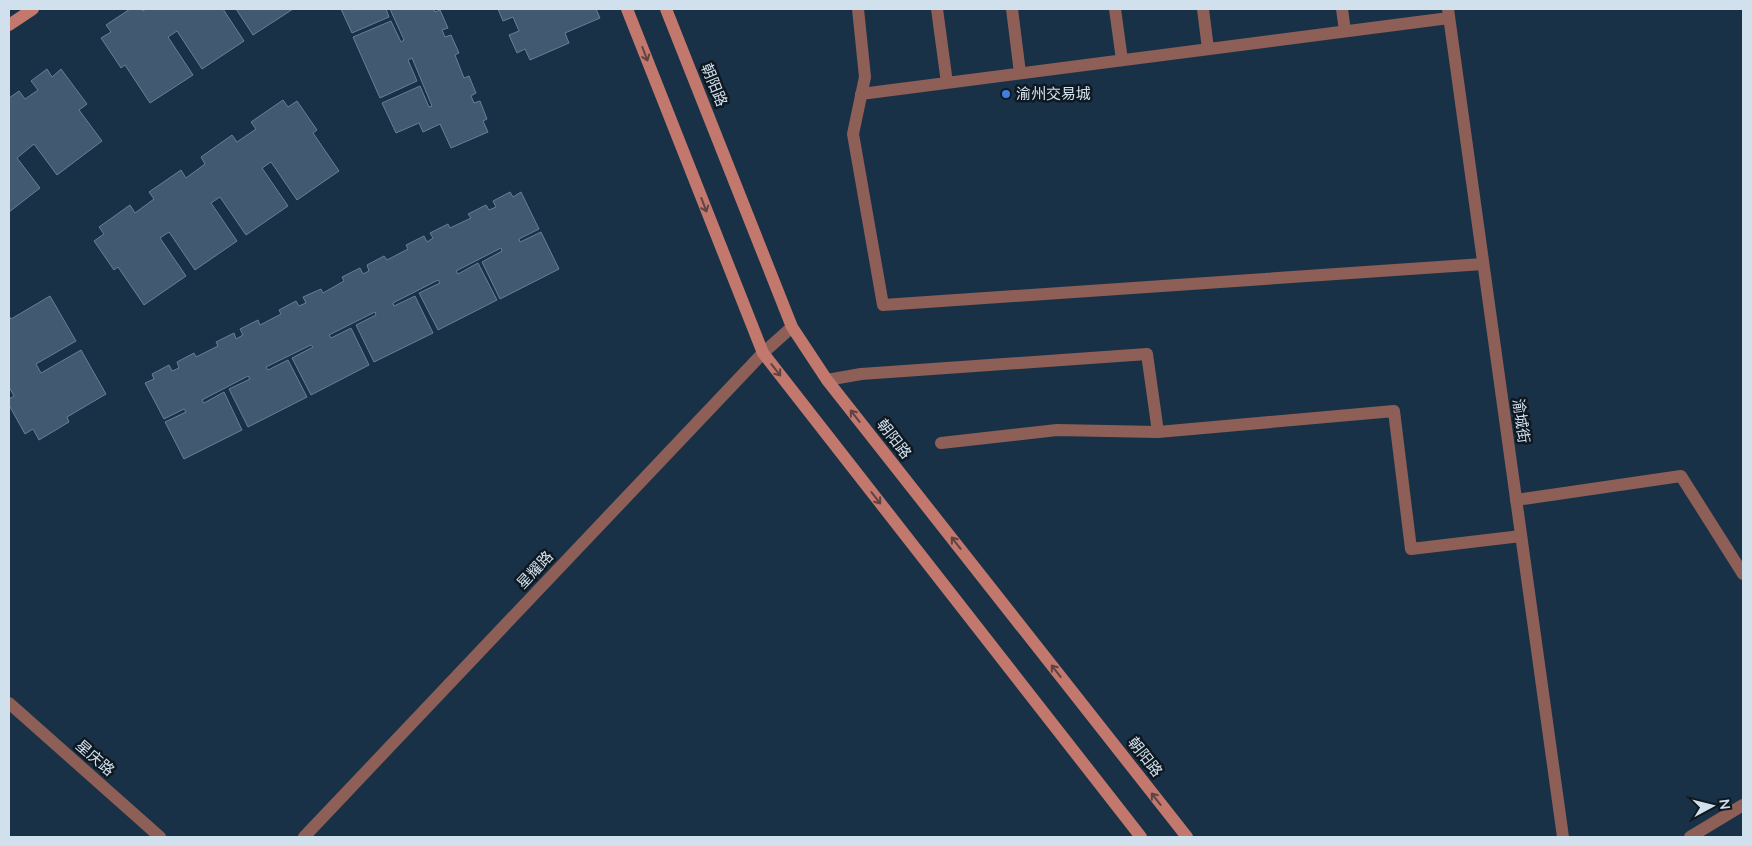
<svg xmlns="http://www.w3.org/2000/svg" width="1752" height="846" viewBox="0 0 1752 846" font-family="'Nunito Sans','Noto Sans SC',sans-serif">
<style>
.building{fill:#415a71;stroke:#668098}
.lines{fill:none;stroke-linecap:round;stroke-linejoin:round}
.service{stroke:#8d5f57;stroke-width:12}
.minor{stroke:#8d5f57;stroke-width:12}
.tertiary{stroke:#8d5f57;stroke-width:12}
.secondary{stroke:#c2786c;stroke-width:12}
.oneway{stroke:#5f4343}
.shop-dot{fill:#3f7fe0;stroke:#0e1821;stroke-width:2}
.labels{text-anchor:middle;stroke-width:5;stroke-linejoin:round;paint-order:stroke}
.street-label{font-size:15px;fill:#d1e0ed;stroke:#0e1821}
.poi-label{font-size:15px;fill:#d1e0ed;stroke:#0e1821;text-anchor:start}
</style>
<rect width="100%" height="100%" fill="#193146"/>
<path class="building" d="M130 9H141L143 11 146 9H223L244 41 202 69 177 31 168 37 193 75 150 103 125 65 121 68 101 38 111 32 106 25Z
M236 9H293L253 35Z
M341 9H386L389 17 352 33Z
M390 9H434L435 12 440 10 448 28 442 30 445 37 451 35 459 53 455 55 464 78 469 76 476 93 471 96 474 103 480 101 487 119 483 121 488 132 451 148 440 124 423 132 419 123 396 133 382 103 420 86 429 107 432 106 412 58 408 60 417 81 380 98 353 37 391 21 401 42 404 40Z
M498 9H596L600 18 565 33 569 43 530 60 525 49 517 53 509 35 519 31 513 17 503 21Z
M47 69 52 77 61 69 87 104 79 110 102 141 57 175 34 144 17 158 40 188 9 212V98L19 91 25 99 38 90 31 81Z
M283 100 288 107 297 101 317 130 313 133 339 171 297 200 271 162 262 168 288 206 246 235 220 197 211 203 237 241 195 270 169 232 160 238 186 276 144 305 118 267 114 270 94 241 104 234 99 227 130 205 135 213 154 199 149 192 181 170 186 178 205 164 201 157 232 135 237 142 256 129 251 122Z
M510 192 513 197 521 192 539 229 519 239 520 242 541 232 559 269 500 299 482 262 502 251 501 248 456 271 458 274 478 263 497 300 438 330 419 293 440 283 438 280 393 303 394 306 415 296 433 333 374 362 356 325 376 315 375 312 329 335 331 338 351 328 369 365 311 395 292 358 313 347 311 345 266 367 268 370 288 360 307 397 248 427 229 389 250 379 248 376 202 400 204 403 224 392 242 430 184 459 165 422 186 412 184 409 164 419 145 383 154 379 152 374 169 365 172 371 179 368 177 362 194 353 196 357 218 346 216 342 234 333 236 339 243 335 240 329 258 320 260 325 281 314 279 310 296 301 299 306 306 303 303 297 321 289 323 293 344 281 342 277 360 268 363 274 369 271 367 265 384 256 387 260 408 249 406 245 424 236 427 242 433 238 430 233 448 224 450 228 471 218 468 214 486 205 489 210 496 207 493 201Z
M50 296 76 341 36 364 41 373 81 350 106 394 67 417 69 422 39 440 33 429 25 434 9 405V399L14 396 9 387V316L11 319Z"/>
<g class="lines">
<path class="service" d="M858 9 865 77 853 134 883 305 1483 264
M937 9 947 83
M1012 9 1020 73
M1115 9 1122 60
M1203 9 1208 49
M1342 9 1345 31
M861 94 1449 18
M827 380 861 374 1147 354 1158 432
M941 443 1057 430 1158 432 1394 411 1411 549 1521 536"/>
<path class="minor" d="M1516 500 1681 476 1743 574
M304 837 763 353 792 327
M1690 837 1743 805"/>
<path class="tertiary" d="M1448 9 1563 837
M9 703 160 837"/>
<path class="secondary" d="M627 9 763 353 1141 837
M666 9 792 327 827 380 1187 837
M9 25 33 9"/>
</g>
<defs><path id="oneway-shaft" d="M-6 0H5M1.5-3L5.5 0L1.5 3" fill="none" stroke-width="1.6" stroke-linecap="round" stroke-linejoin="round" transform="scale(1.25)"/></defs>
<g class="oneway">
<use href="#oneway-shaft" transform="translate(645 54) rotate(69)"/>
<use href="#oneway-shaft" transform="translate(704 205) rotate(69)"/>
<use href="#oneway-shaft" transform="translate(776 370) rotate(52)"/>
<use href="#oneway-shaft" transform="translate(855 416) rotate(-128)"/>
<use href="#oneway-shaft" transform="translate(876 498) rotate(52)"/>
<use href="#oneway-shaft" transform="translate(956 543) rotate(-128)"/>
<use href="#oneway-shaft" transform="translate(1056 671) rotate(-128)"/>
<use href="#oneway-shaft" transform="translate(1156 799) rotate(-128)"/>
</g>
<circle class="shop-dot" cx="1006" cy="94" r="5"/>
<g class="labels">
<g class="street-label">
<text transform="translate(714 85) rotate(68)" y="5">朝阳路</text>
<text transform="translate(1521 421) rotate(82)" y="5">渝城街</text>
<text transform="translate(894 439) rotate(52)" y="5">朝阳路</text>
<text transform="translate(535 570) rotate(-47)" y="5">星耀路</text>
<text transform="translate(1145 757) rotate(52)" y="5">朝阳路</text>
<text transform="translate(95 758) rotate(41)" y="5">星庆路</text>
</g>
<g class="poi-label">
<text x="1016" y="99">渝州交易城</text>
</g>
</g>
<rect width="1752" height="846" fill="none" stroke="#d1e0ed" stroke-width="20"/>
<g transform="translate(1712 806) rotate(83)" stroke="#0e1821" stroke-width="4" paint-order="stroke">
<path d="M0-4L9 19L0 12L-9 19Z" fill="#d1e0ed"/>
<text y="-8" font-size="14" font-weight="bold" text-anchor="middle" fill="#d1e0ed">N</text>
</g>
</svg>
